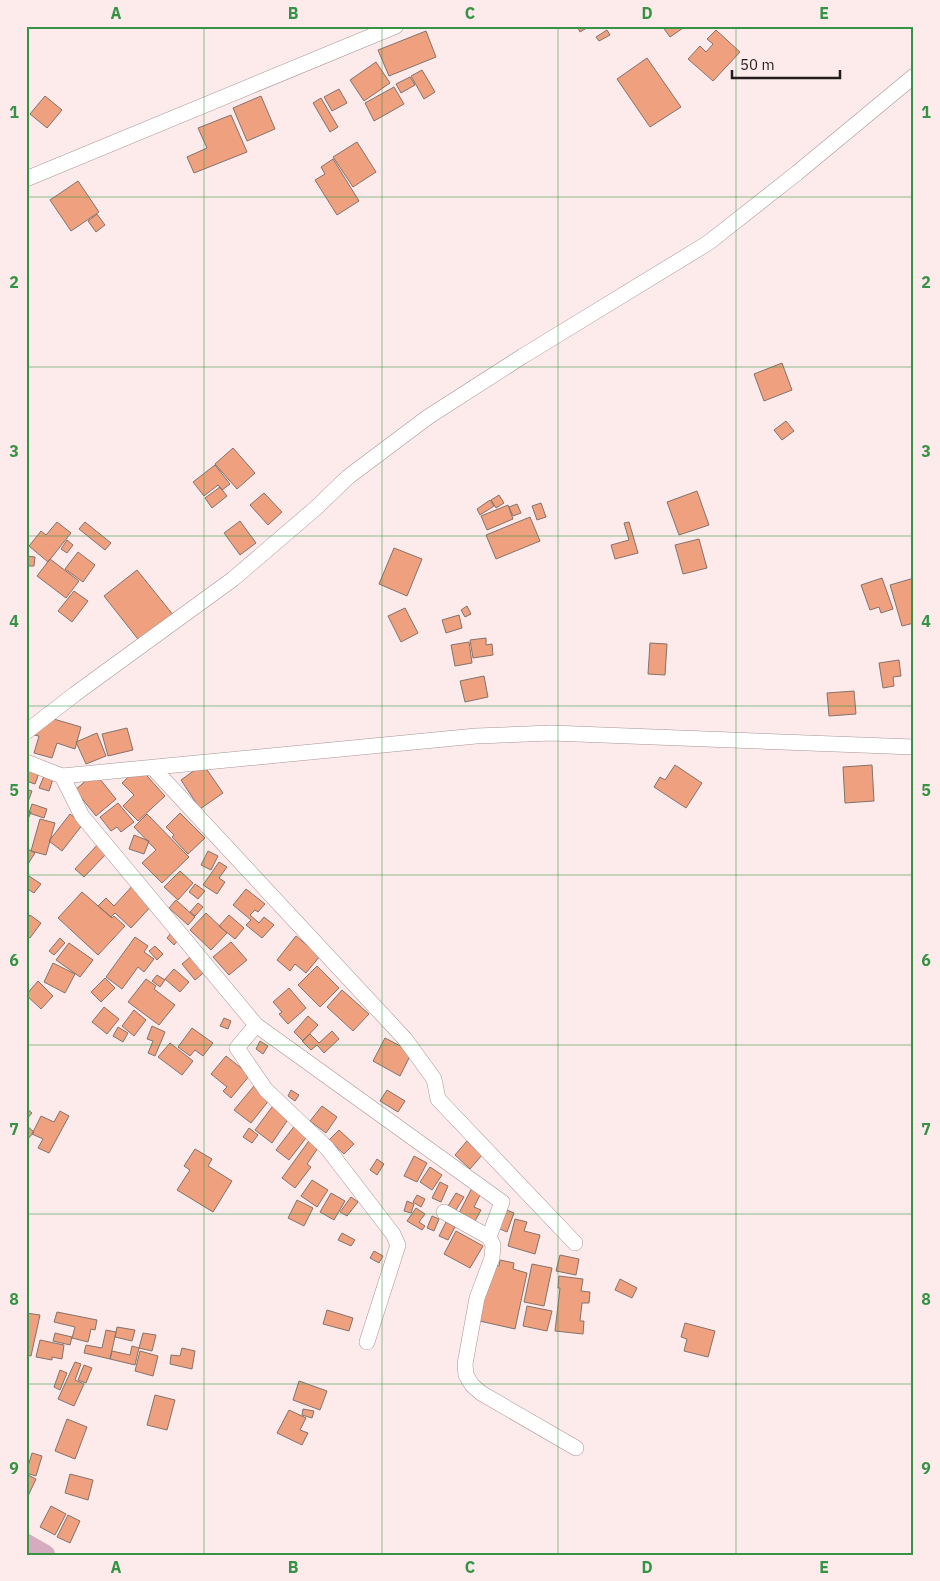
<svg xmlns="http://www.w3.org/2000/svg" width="940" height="1581" viewBox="0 0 940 1581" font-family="'IBM Plex Sans',sans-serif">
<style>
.building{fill:#eea07f;stroke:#84726b}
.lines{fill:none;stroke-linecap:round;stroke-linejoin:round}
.minor-casing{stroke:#a89494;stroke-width:16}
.major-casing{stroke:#cfcdcd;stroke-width:21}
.minor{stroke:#fff;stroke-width:15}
.major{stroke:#d6abbe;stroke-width:20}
.grid{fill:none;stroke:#359346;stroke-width:1;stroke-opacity:0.55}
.neatline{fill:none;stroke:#359346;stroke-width:2}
.grid-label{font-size:16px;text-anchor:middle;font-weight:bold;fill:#359346}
</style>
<rect width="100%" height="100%" fill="#fdebeb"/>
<path class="building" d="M577 26H590L580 32Z
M662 26H686L670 37Z
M607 30 610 35 599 41 596 37Z
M716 30 740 52 713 81 688 59 700 46 706 52 713 44 707 39Z
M426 31 436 57 389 76 378 50Z
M647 58 681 107 650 127 617 79Z
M376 62 390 83 364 101 350 80Z
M422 70 435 92 424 99 411 76Z
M410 77 415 85 401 93 396 84Z
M394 87 404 104 374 121 365 103Z
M339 89 347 103 332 111 324 97Z
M45 96 62 110 47 128 30 114Z
M261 96 275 129 247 141 233 108Z
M321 98 338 127 330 132 313 103Z
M231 115 247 152 194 173 187 157 207 148 198 128Z
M357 142 376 172 353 187 333 157Z
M333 159 359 201 337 215 315 180 325 174 321 167Z
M78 181 99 212 71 231 50 200Z
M97 214 105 225 96 232 88 221Z
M782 363 792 390 764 401 754 374Z
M786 421 794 431 782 440 774 430Z
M233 448 255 473 237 489 215 464Z
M215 465 230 484 222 490 218 485 204 496 193 482Z
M220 487 227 496 212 508 205 498Z
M697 491 709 525 679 535 667 502Z
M264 493 282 512 268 525 250 505Z
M499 495 504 503 496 508 491 500Z
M490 500 494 506 480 515 477 509Z
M541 503 546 517 537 520 532 506Z
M517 504 521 513 513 516 509 507Z
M508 505 513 519 487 530 481 516Z
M530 517 540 541 496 559 486 535Z
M240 521 256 543 240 555 224 533Z
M57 522 71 533 48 562 29 546 41 531 46 535Z
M85 522 111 543 105 550 79 529Z
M629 522 638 553 615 559 611 545 629 540 624 523Z
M699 539 707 568 683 574 675 545Z
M67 540 73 545 67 553 61 549Z
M394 548 422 559 407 596 379 584Z
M78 552 95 565 83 582 65 569Z
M26 556 35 557 34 566H26Z
M50 559 79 581 66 598 37 576Z
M137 570 174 616 141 643 104 596Z
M882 578 893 609 881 613 879 607 870 610 861 585Z
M914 578V623L902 626 890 585Z
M74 591 88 601 72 622 58 611Z
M467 606 471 614 465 617 461 610Z
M405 608 418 633 401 642 388 616Z
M459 615 462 628 446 633 442 620Z
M486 638V645L492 644 493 655 473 658 470 640Z
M469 642 472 663 455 666 451 645Z
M650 643 667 644 665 675 648 674Z
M899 660 901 676 893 677 894 686 883 688 879 663Z
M484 676 488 697 465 702 460 681Z
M854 691 856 714 829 716 827 693Z
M40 715 81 727 75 749 57 743 52 758 34 753 39 736 34 735Z
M127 728 133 750 108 756 102 734Z
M97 733 106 756 86 764 76 742Z
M203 764 223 793 200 809 181 780Z
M675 765 702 783 686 808 654 787 660 777 665 780Z
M872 765 874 801 845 803 843 767Z
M139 767 165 796 138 821 123 806 134 795 122 783Z
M26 769 39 773 35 784 26 781Z
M95 773 116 799 96 816 75 790Z
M44 776 53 779 49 791 39 788Z
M26 789 32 791 28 802 26 801Z
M118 803 134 822 121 832 117 827 111 831 100 817Z
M32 804 47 809 44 818 29 813Z
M26 810 31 812 26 824Z
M180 813 205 838 188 854 172 837 174 835 166 827Z
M70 814 83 824 62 851 49 841Z
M147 814 189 857 162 883 142 863 156 850 134 827Z
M40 819 55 823 46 855 31 851Z
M134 835 149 841 144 854 129 849Z
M99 843 109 851 84 877 75 869Z
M26 848 35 853 26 867Z
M208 851 218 856 211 870 201 865Z
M219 862 227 867 219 878 225 882 217 894 203 885Z
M180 871 193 883 178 900 164 887Z
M26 874 41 884 34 893 26 888Z
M135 883 155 902 131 928 115 913 111 917 98 906 106 898 114 906Z
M195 884 205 891 198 899 189 892Z
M246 889 265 904 258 912 255 910 250 915 259 923 264 917 274 925 262 938 246 925 251 920 233 905Z
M82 892 112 918 114 916 125 926 98 955 58 918Z
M176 900 195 917 188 925 169 908Z
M198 903 203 907 195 916 190 912Z
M206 913 227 933 211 950 190 930Z
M30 915 41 923 30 938 26 935V921Z
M229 915 244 928 235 939 219 926Z
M171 933 178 940 174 945 167 938Z
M296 936 320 956 306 973 295 964 290 971 277 960Z
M135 937 148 946 144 952 154 959 144 972 138 967 122 989 106 977Z
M60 938 65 943 54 955 49 951Z
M231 942 247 960 229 975 213 957Z
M69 943 93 960 80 977 56 960Z
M155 946 163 954 157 960 149 951Z
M195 953 208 969 195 980 182 964Z
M53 963 75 974 65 993 44 982Z
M317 966 339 988 320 1007 298 985Z
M174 969 189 982 180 992 165 979Z
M157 975 165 980 160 987 152 981Z
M105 978 115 988 101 1002 91 992Z
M146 979 156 986 154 989 175 1005 159 1025 128 1002Z
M38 981 53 996 41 1009 26 995Z
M289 988 306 1008 288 1024 279 1014 282 1012 273 1002Z
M342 990 369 1014 353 1031 327 1007Z
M104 1007 119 1019 107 1034 92 1022Z
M134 1010 146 1020 134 1036 122 1026Z
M308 1016 318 1025 303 1041 294 1032Z
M224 1018 231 1021 228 1029 220 1026Z
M152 1026 165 1032 155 1056 148 1053 153 1041 147 1039Z
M118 1027 128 1033 123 1042 113 1036Z
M192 1028 213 1043 203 1056 195 1050 190 1056 178 1047Z
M332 1031 339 1039 324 1053 317 1045 311 1050 302 1041 310 1034 319 1043Z
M385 1038 412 1052 400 1076 373 1061Z
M260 1041 268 1046 263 1054 256 1049Z
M170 1043 193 1061 182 1075 158 1057Z
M226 1056 250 1075 231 1098 223 1091 227 1087 211 1074Z
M254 1086 270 1099 251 1123 234 1110Z
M291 1090 299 1095 295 1101 288 1096Z
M387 1090 405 1101 398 1112 380 1101Z
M275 1103 291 1115 272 1143 255 1130Z
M322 1106 337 1117 326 1133 310 1121Z
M26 1108 32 1113 26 1120Z
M60 1111 69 1116 49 1153 38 1148 43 1139 32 1134 41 1116 54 1122Z
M296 1124 309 1134 289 1160 276 1150Z
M26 1125 34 1132 27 1140 26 1139Z
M249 1128 258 1135 252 1143 243 1137Z
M339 1130 354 1144 344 1154 329 1140Z
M311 1138 320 1145 307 1164 311 1167 295 1188 282 1178Z
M467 1141 482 1155 470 1169 455 1155Z
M195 1149 212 1159 208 1166 232 1181 213 1212 177 1190 190 1170 184 1166Z
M414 1156 427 1163 417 1182 404 1176Z
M377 1159 384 1164 377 1175 370 1170Z
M430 1167 442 1175 432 1190 420 1182Z
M312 1180 328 1190 317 1207 301 1196Z
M440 1182 448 1186 441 1202 432 1198Z
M474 1184 480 1195 474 1207 481 1210 475 1221 459 1213Z
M331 1193 345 1201 334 1220 320 1212Z
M456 1193 464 1197 456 1210 448 1206Z
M417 1195 425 1199 421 1207 413 1202Z
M351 1197 358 1202 347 1216 340 1212Z
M297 1200 313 1208 304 1226 288 1218Z
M407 1201 414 1204 411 1213 404 1211Z
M500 1207 514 1213 507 1232 493 1226Z
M416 1208 425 1214 419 1222 425 1226 422 1230 407 1221Z
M432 1216 439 1219 434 1231 427 1228Z
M515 1219 527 1222 524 1231 540 1235 535 1254 508 1246Z
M446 1222 455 1227 448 1240 439 1236Z
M456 1231 483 1246 470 1268 444 1254Z
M342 1233 355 1240 351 1246 338 1240Z
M374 1251 383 1256 379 1263 370 1258Z
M560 1255 579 1259 576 1275 556 1271Z
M500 1260 514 1263 513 1269 527 1273 515 1329 475 1320 492 1265 499 1266Z
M532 1264 552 1268 544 1306 524 1302Z
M559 1276 583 1279 581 1291 590 1292 589 1303H582L580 1321H584L583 1334 555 1331 560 1288H558Z
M620 1279 637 1288 632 1298 615 1290Z
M527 1306 552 1311 547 1331 523 1326Z
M327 1310 353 1318 349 1331 323 1324Z
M57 1312 97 1320 95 1330 91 1329 88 1342 72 1338 75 1327 54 1322Z
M26 1313 40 1315 31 1356 26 1355Z
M685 1323 715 1331 708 1357 684 1351 687 1339 681 1337Z
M117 1327 135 1330 132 1341 115 1337Z
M106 1330 116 1332 110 1359 84 1353 86 1345 102 1348Z
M55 1333 72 1337 70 1345 53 1341Z
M143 1333 156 1335 152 1351 139 1348Z
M40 1340 64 1345 62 1359 52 1357V1360L36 1357Z
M132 1346 139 1348 135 1365 110 1359 112 1351 130 1355Z
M182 1348 195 1351 192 1369 170 1364 171 1355 180 1356Z
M140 1351 158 1356 153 1376 135 1371Z
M75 1362 81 1364 75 1380 84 1384 74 1406 58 1399Z
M84 1365 92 1368 86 1383 78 1380Z
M60 1370 67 1373 60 1390 54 1387Z
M299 1381 327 1391 320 1410 293 1400Z
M155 1395 175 1400 167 1430 147 1425Z
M303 1409 314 1411 312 1418 302 1415Z
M289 1410 306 1418 300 1430 308 1433 302 1445 277 1433Z
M67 1419 87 1427 75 1459 55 1451Z
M32 1453 42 1456 36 1476 26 1473Z
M26 1474 36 1479 28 1496 26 1495Z
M70 1474 93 1480 88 1500 65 1493Z
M51 1506 66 1514 55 1535 40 1527Z
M68 1515 80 1521 70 1543 57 1537Z"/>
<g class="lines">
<defs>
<path id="minor" d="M26 179 396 26
M26 732 75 694 233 579 317 507 348 477 428 417 523 356 708 243 797 173 914 76
M26 762 62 776 476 736 551 733 914 747
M152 767 405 1039 434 1079 438 1099 575 1243
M62 776 82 816 256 1025 502 1202 489 1237 493 1245 492 1258 477 1298 465 1364 466 1375 472 1385 481 1393 576 1448
M256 1025 237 1048 266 1090 327 1148 393 1234 398 1245 367 1342
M444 1212 489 1237"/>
<path id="major" d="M26 1544 45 1555"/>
</defs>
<use href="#minor" class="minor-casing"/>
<use href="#major" class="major-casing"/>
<use href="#minor" class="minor"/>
<use href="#major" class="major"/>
</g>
<path class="grid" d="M204 26V1555M382 26V1555M558 26V1555M736 26V1555M26 197H914M26 367H914M26 536H914M26 706H914M26 875H914M26 1045H914M26 1214H914M26 1384H914"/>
<rect width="940" height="1581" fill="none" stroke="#fdebeb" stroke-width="55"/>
<path d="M732 70v8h108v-8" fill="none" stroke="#251d1d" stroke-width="2.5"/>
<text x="740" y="70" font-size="15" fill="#251d1d" stroke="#fdebeb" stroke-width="4" paint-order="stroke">50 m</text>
<rect x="28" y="28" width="884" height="1526" class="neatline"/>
<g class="grid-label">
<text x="116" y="19">A</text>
<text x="293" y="19">B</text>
<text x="470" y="19">C</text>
<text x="647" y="19">D</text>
<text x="824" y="19">E</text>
<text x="14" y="118">1</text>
<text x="926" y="118">1</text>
<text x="14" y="288">2</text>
<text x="926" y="288">2</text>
<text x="14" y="457">3</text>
<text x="926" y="457">3</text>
<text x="14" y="627">4</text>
<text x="926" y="627">4</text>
<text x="14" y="796">5</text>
<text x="926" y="796">5</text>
<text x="14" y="966">6</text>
<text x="926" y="966">6</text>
<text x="14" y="1135">7</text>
<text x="926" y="1135">7</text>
<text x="14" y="1305">8</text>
<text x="926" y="1305">8</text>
<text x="14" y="1474">9</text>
<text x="926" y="1474">9</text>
<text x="116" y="1573">A</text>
<text x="293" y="1573">B</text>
<text x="470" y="1573">C</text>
<text x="647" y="1573">D</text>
<text x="824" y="1573">E</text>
</g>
</svg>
